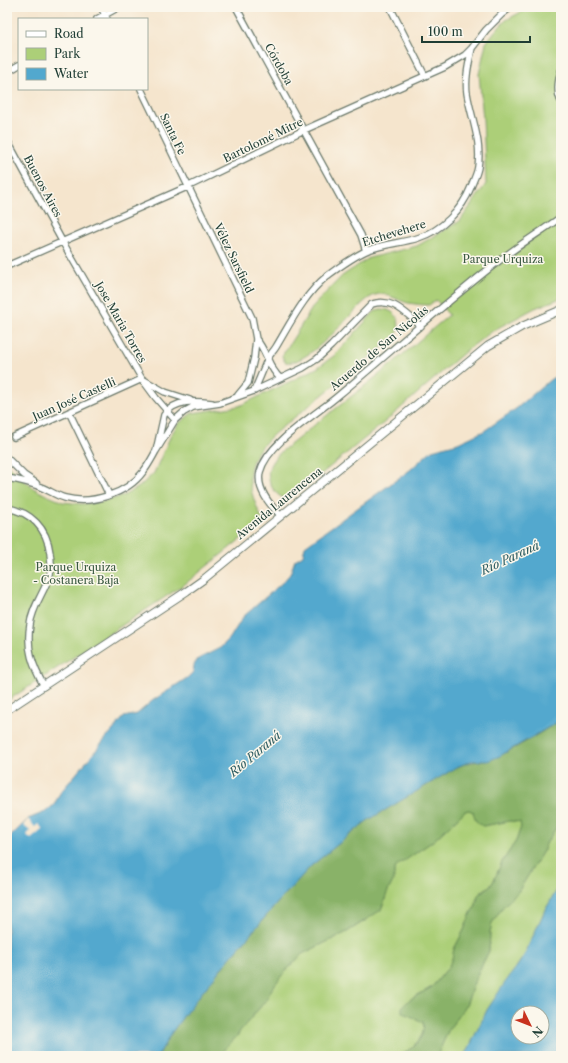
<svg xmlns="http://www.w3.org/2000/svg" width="568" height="1063" viewBox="0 0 568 1063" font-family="'Libre Caslon Text',serif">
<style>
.green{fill:#accf78;stroke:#668656}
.forest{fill:#89b268;stroke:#54784e}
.water{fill:#52a8ce;stroke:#387281;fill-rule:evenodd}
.pier{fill:#f5e5cd}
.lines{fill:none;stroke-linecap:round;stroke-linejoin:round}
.minor-casing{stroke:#6a786a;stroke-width:8}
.tertiary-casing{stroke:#6a786a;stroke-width:9}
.minor{stroke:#fff;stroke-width:5.5}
.tertiary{stroke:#fff;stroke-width:7}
.labels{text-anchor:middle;stroke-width:3;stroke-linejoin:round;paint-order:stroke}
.street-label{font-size:11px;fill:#1f3d34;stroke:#fbf7ec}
.park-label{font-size:11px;fill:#3b5a42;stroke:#fbf7ec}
.water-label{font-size:12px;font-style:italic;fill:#2e5d62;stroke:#fbf7ec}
</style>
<rect width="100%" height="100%" fill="#fbf7ec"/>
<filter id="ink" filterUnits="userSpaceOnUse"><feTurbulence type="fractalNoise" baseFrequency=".025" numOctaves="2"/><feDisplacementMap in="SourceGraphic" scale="8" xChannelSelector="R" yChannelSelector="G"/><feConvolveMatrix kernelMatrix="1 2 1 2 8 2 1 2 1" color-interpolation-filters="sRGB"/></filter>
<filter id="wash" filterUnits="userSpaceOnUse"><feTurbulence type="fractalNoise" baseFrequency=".012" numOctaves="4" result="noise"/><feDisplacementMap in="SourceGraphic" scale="16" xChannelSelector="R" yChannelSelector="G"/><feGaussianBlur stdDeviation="0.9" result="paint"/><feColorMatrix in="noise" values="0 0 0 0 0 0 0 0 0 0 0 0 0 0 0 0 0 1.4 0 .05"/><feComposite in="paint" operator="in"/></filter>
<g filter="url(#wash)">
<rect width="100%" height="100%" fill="#f5e5cd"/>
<path class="green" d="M531 7H561V298L535 308 494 330 467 350 386 421 298 493 283 498C270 491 264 474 272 462 278 453 287 447 295 441 317 422 340 406 362 388 392 365 420 339 449 315L436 300 429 305C422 305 415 304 408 303 400 301 386 293 379 294 366 296 357 310 348 318 337 330 302 367 285 362L282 356 314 305 342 276 369 258 417 246 460 221 486 184 483 119 479 74 486 43 495 31 506 20Z
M380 309C396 309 403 321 396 336L275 433C268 440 260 447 255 456 243 478 254 501 263 521L185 584 7 701V465L33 488 46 495 63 502 82 504 101 502 123 496 139 487 154 473 171 435 178 424 192 413 239 406 289 382 317 368 335 355 374 312Z
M469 810 473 811 483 826 510 821 520 822 521 827 516 841 502 862 494 880 492 884 481 892 476 900V905L471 913 464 930 454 949 452 959 448 968 432 987 409 1000 402 1012 423 1022C427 1038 411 1049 399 1056H218L238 1035 240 1031 267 999 271 990 282 975 302 954 347 932 368 919 383 906 387 893 394 879V870L397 866 433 841 465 811Z
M561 820V883L544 912 525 954 487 1010 465 1056H437L449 1029 466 1005 476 977 489 951 490 932 492 923 502 908 518 892 543 851 547 842Z"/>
<path class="forest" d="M561 720V820L547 842 543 851 518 892 502 908 492 923 490 932 489 951 476 977 466 1005 449 1029 437 1056H399C411 1049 427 1038 423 1022L402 1012V1007L409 1000 432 987 448 968 452 959 454 949 464 930 471 913 476 905 478 895 492 884 494 880 502 862 516 841 521 827 520 822 510 821 483 826 479 824 476 821 473 812 469 810 465 811 433 841 397 866 394 870V879L387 893 381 910 347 932 302 954 282 975 271 990 267 999 240 1031 238 1035 218 1056H158L170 1035 185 1014 219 971 279 901 311 866 367 821 457 767C471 760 480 763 493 758 517 749 539 733 561 720Z"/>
<path class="water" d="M561 374V720L500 756 488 761H471L457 767 367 821 311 866 279 901 219 971 185 1014 170 1035 158 1056H7V840L28 819 45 812 54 805 60 793 124 717 137 714 152 701 187 678 193 672 194 665 198 659 220 648 230 638 243 617 284 581 290 574 295 560 303 555 305 546 410 470 432 450 458 443 484 431 517 408 551 379Z
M561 883V1056H465L487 1010 504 984 518 965 525 954 544 912ZM518 1013H542V1037H518Z"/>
<path class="pier" d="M28 819 35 827 38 824 43 829 31 839 27 835 30 831 23 825Z"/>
</g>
<g filter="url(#ink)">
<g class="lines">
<defs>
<path id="minor" d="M101 7 107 19
M236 7 361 235 366 251
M390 7 425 76
M97 19 119 7
M561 71C558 81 556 92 561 101
M7 72 19 65
M141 89 252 318 256 339 254 358 248 383 238 395
M7 140 62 241 142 379 156 398 175 420
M7 266 187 187 304 130 445 67 465 55 472 48 486 30 502 14 511 7
M256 339C267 351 268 368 280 378
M254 391C259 380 263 370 267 360 269 355 273 352 276 347 291 322 304 295 327 276 339 267 354 256 368 250 384 244 401 243 418 238 441 231 462 210 471 187 473 181 477 174 478 167 482 141 471 118 467 93 465 78 469 62 472 48
M212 403C196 401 175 399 164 415L156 451 175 420 184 412 193 407 220 403 254 391 303 368 317 359 331 346 372 304C393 297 406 314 421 326
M69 412 109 495
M14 437 142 379 165 392 190 400
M7 458 24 475 36 483
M7 478C19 480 32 483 43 488 50 491 57 496 65 498 91 505 127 494 143 472 148 466 152 458 156 451
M7 508C31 512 47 528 50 553 51 560 52 567 50 574 45 592 32 606 30 625 26 648 33 667 44 686
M281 516C270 505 256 489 260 472 268 442 316 415 339 395 394 349 447 301 504 257 522 243 542 231 561 217"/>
<path id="tertiary" d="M7 710 187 591 204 579 488 346 523 326 561 310"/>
</defs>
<use href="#minor" class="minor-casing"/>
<use href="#tertiary" class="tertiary-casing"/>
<use href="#minor" class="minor"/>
<use href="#tertiary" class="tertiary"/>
</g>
</g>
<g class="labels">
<g class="street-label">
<text transform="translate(279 64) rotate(61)" y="4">Córdoba</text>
<text transform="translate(173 134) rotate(64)" y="4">Santa Fe</text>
<text transform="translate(263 140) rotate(-26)" y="4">Bartolomé Mitre</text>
<text transform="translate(43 186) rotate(62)" y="4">Buenos Aires</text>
<text transform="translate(394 233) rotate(-17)" y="4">Etchevehere</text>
<text transform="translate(234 258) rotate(64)" y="4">Vélez Sarsfield</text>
<text transform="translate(121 322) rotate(60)" y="4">Jose Maria Torres</text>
<text transform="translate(379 348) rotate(-40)" y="4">Acuerdo de San Nicolás</text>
<text transform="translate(74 399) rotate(-24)" y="4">Juan José Castelli</text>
<text transform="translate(279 503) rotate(-39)" y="4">Avenida Laurencena</text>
</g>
<g class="park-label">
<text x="503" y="263">Parque Urquiza</text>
<text x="76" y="571">Parque Urquiza<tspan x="76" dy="13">- Costanera Baja</tspan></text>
</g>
<g class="water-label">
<text transform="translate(510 558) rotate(-25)" y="4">Río Paraná</text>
<text transform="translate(255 754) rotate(-40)" y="4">Río Paraná</text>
</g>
</g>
<rect width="568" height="1063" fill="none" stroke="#fbf7ec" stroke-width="24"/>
<rect x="18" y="18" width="130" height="72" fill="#fbf7ec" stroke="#a3ada2"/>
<rect x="26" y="31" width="20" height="6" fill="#ffffff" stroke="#a3ada2"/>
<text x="54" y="38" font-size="12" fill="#1f3d34">Road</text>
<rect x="26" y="48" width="20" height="12" fill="#accf78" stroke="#a3ada2"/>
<text x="54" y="58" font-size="12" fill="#1f3d34">Park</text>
<rect x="26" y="68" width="20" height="12" fill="#52a8ce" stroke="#a3ada2"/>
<text x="54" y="78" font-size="12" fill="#1f3d34">Water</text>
<g transform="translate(530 1025) rotate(133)"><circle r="19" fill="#fbf7ec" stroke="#a3ada2"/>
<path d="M0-3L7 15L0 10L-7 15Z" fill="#c8321e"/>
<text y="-6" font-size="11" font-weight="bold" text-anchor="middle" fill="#1f3d34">N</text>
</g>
<path d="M422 36v6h108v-6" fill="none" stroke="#1f3d34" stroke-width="2"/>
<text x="428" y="36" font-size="12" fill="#1f3d34" stroke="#fbf7ec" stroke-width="3" paint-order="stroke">100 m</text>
</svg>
